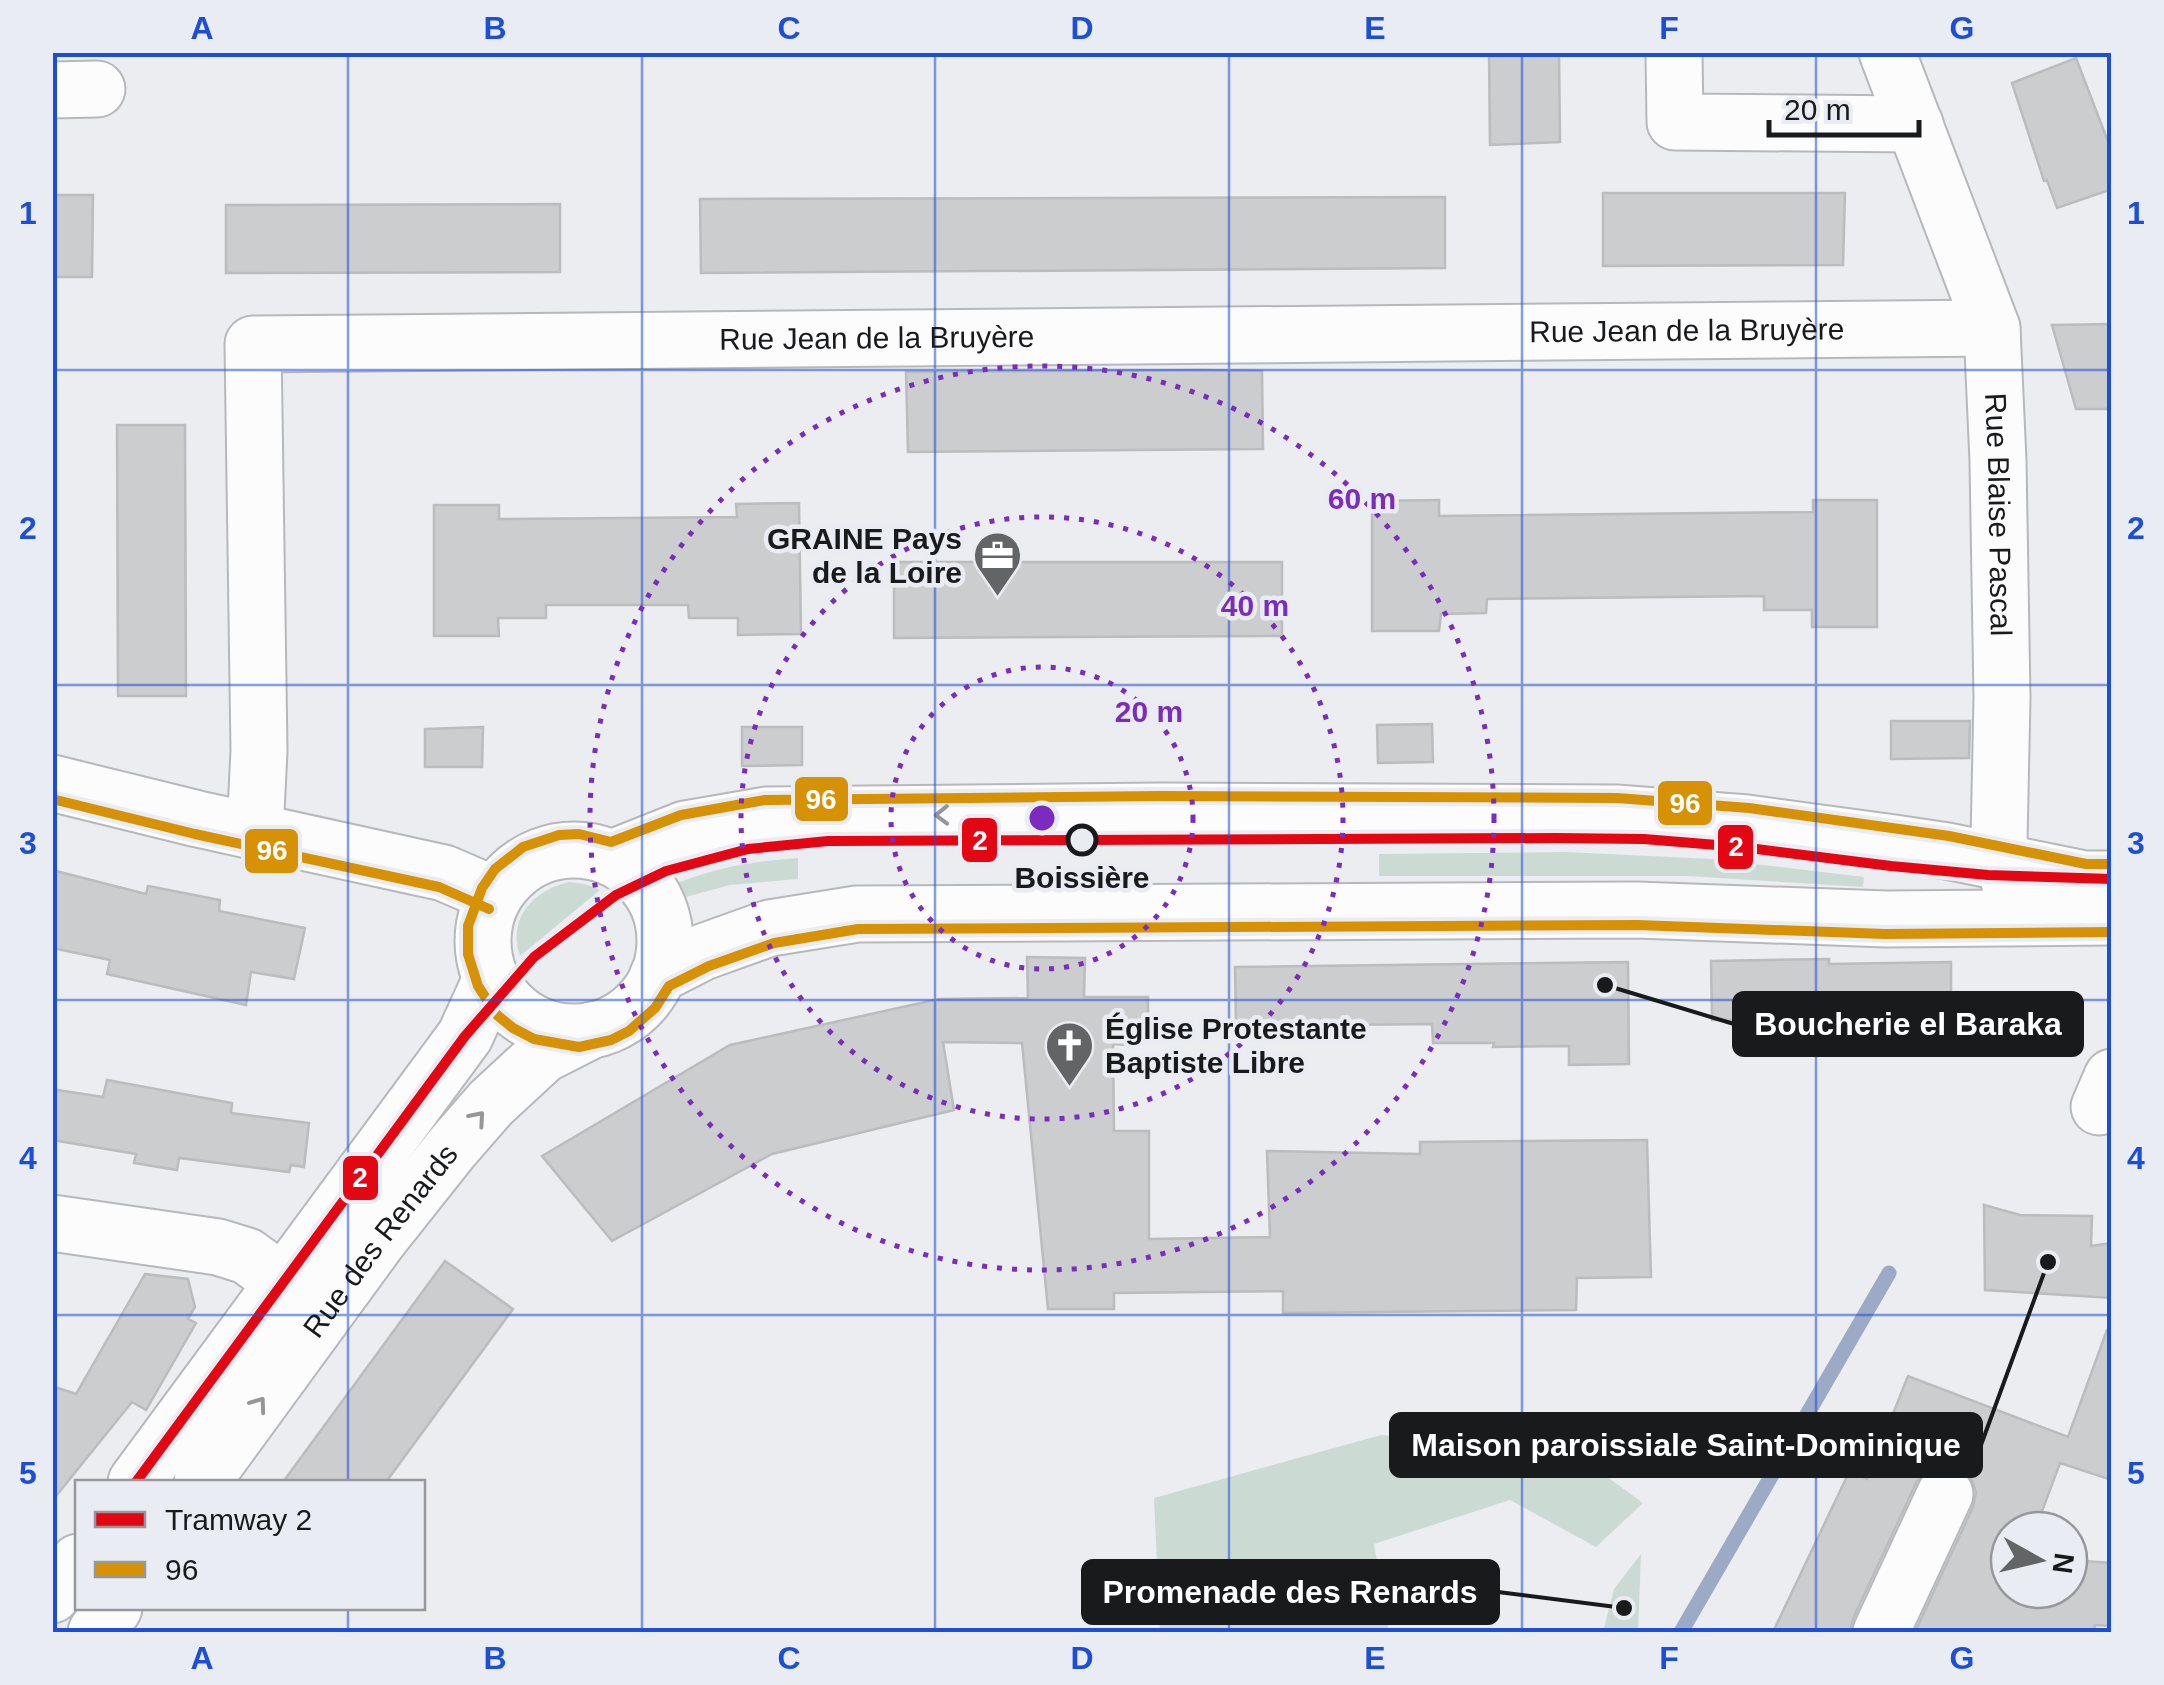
<svg xmlns="http://www.w3.org/2000/svg" width="2164" height="1685" viewBox="0 0 2164 1685" font-family="Helvetica,sans-serif">
<style>
.green{fill:#cbdbd4}
.lines{fill:none;stroke-linecap:round;stroke-linejoin:round}
.stream{stroke:#9daac5;stroke-width:15}
.building{fill:#cbcdce;stroke:#babcbd;stroke-width:2.5}
.minor-casing{stroke:#b7b8bb;stroke-width:59}
.minor{stroke:#fcfcfd;stroke-width:55}
.bus-1-casing{stroke:#e9ecf2;stroke-width:18}
.bus-1{stroke:#d69104;stroke-width:10}
.tram-1-casing{stroke:#e9ecf2;stroke-width:18}
.tram-1{stroke:#e30613;stroke-width:10}
.oneway{stroke:#969698}
.grid{fill:none;stroke:#1d4ed8;stroke-width:2.5;stroke-opacity:0.55}
.ring{fill:none;stroke:#7b2cbf;stroke-width:5;stroke-dasharray:5 10}
.stop-dot{fill:#e9ecf2;stroke:#191a1c;stroke-width:5}
.labels{text-anchor:middle;stroke-width:9;stroke-linejoin:round;paint-order:stroke}
.street-label{font-size:30px;fill:#191a1c;stroke:#e9ecf2}
.poi-label{font-size:30px;font-weight:bold;fill:#191a1c;stroke:#e9ecf2;text-anchor:end}
.stop-label{font-size:30px;font-weight:bold;fill:#191a1c;stroke:#e9ecf2}
.centre{fill:#7b2cbf;stroke:#e9ecf2;stroke-width:5}
.ring-label{font-size:30px;text-anchor:middle;font-weight:bold;fill:#7b2cbf;stroke:#e9ecf2;stroke-width:9;stroke-linejoin:round;paint-order:stroke}
.leader{fill:none;stroke:#191a1c;stroke-width:4}
.callout-dot{fill:#191a1c;stroke:#e9ecf2;stroke-width:4}
.callout{fill:#191a1c;stroke:#191a1c;stroke-width:4}
.callout-label{font-size:32px;text-anchor:middle;font-weight:bold;fill:#fff}
.line-badge{stroke:#e9ecf2;stroke-width:4}
.badge-label{font-size:28px;text-anchor:middle;font-weight:bold;fill:#fff}
.neatline{fill:none;stroke:#1d4ed8;stroke-width:4}
.grid-label{font-size:32px;text-anchor:middle;font-weight:bold;fill:#1d4ed8}
</style>
<rect width="100%" height="100%" fill="#ebedf0"/>
<path class="green" d="M1565 852 1712 859 1864 877 1863 887 1688 876H1379V854Z
M798 858V879L730 885 682 898 675 884C714 868 755 861 798 858Z
M569 882 585 884 600 890 520 956C507 918 534 890 569 882Z
M1381 1435 1565 1446 1643 1503 1596 1547 1510 1500 1374 1544 1389 1632H1160L1154 1498Z
M1641 1554 1638 1632H1603L1614 1589Z"/>
<g class="lines">
<path class="stream" d="M1681 1632 1889 1273"/>
</g>
<path class="building" d="M1489 52H1559L1560 142 1490 145Z
M2076 58 2112 152V189L2057 208 2047 180 2044 181 2012 83Z
M1603 193H1845L1843 265 1603 266Z
M52 195H93L92 277H52Z
M1445 197V268L701 273 700 199Z
M560 204V272L226 273V205Z
M2112 324V409H2076L2052 325Z
M1201 370 1262 371 1263 449 908 452 906 372Z
M117 425H185L186 696H118Z
M1439 500V516L1813 512V500H1877V627H1812V610H1764V596L1487 599 1486 613 1441 614 1439 631H1372V501Z
M799 503 801 634 738 635V618H689L688 605H546V618H498L499 636H434V505H499V519L737 517 736 504Z
M894 562H1282V636L894 638Z
M1891 721H1970L1969 758 1891 759Z
M1432 724 1433 762 1378 763 1377 725Z
M483 727 482 767H425V729Z
M742 727H802V765L742 766Z
M52 870 146 894 148 886 220 900 219 911 305 928 294 979 251 972 246 1005 107 974 110 960 52 948Z
M1027 957 1085 958 1084 997H1148V1036H1126V1045L1113 1044 1114 1131H1149V1239L1270 1237 1267 1151 1420 1154V1142L1647 1140 1651 1277 1577 1278 1576 1310 1283 1313V1291L1114 1293V1309H1048L1022 1043 943 1042 954 1110 772 1154 612 1241 542 1156 730 1045 939 999 1028 998Z
M1829 959V964L1951 962V1016L1829 1017V1036L1768 1037V1020H1712L1711 961Z
M1628 962 1629 1064 1569 1065V1046L1493 1047 1494 1043H1433L1432 1024 1236 1026 1235 967Z
M107 1080 232 1103 231 1113 309 1123 304 1167 291 1165 289 1172 179 1158 177 1170 134 1163 136 1154 52 1140V1116L57 1090 103 1097Z
M1984 1205 2020 1215 2092 1216 2091 1246 2112 1243V1298L1985 1290Z
M445 1261 513 1309 386 1482H283Z
M145 1274 188 1279 195 1307 188 1319 196 1323 146 1410 132 1402 52 1501V1386L76 1394Z
M2107 1330H2112V1480L2060 1463 2035 1530H2009V1590H2069V1560L2112 1563V1626L2095 1625 2094 1632H1915L1973 1507 1976 1492 1970 1475 1957 1465 1943 1463 1928 1468 1917 1481 1853 1619 1850 1632H1773L1850 1470 1867 1479 1908 1376 2068 1437Z"/>
<g class="lines">
<defs>
<g id="minor">
<path d="M1674 52 1675 122 1915 124"/>
<path id="s1" d="M1887 52 1992 328 1998 461 2002 698 1999 841 2013 897"/>
<path d="M52 90 97 89"/>
<path d="M52 783 198 819 444 873 495 895"/>
<path id="s2" d="M255 832 259 751 253 344 1992 328"/>
<circle cx="574" cy="941" r="91"/>
<path d="M612 858 685 829 766 815 1159 811 1616 813 1747 823 1894 843 1947 851 2084 879H2112"/>
<path d="M658 975 703 952 770 928 857 914 1637 910 1886 919 2112 917"/>
<path d="M2099 1107 2112 1077"/>
<path d="M52 1223 218 1247 247 1256 284 1283"/>
<path d="M136 1482 465 1036 491 979"/>
<path id="s3" d="M202 1482 378 1241 451 1149 491 1103 543 1055 592 1030"/>
<path d="M52 1595 78 1562"/>
<path d="M96 1632 114 1608"/>
<path d="M1881 1632 1945 1494"/>
</g>
</defs>
<use href="#minor" class="minor-casing"/>
<use href="#minor" class="minor"/>
<defs>
<path id="bus-1" d="M52 799 195 834 439 887 489 909
M2112 864H2086L1949 836 1749 808 1617 798 1159 796 765 800 681 815 611 842 579 834 559 835 523 847 495 869 482 888 468 926V954L478 986 497 1015 513 1028 534 1039 579 1047 611 1040 629 1031 655 1008 669 986 709 966 774 943 858 929 1637 925 1885 934 2112 932"/>
</defs>
<use href="#bus-1" class="bus-1-casing"/>
<use href="#bus-1" class="bus-1"/>
<defs>
<path id="tram-1" d="M136 1482 465 1036 534 957 616 895 666 871 748 849 828 841 1555 838 1644 839 1741 847 1891 866 1988 875 2112 879"/>
</defs>
<use href="#tram-1" class="tram-1-casing"/>
<use href="#tram-1" class="tram-1"/>
</g>
<defs><path id="oneway-chevron" d="M-2-3.5L2.5 0L-2 3.5" fill="none" stroke-width="1.6" stroke-linecap="round" stroke-linejoin="round" transform="scale(2.5)"/></defs>
<g class="oneway">
<use href="#oneway-chevron" transform="translate(942 815) rotate(179)"/>
<use href="#oneway-chevron" transform="translate(478 1118) rotate(-49)"/>
<use href="#oneway-chevron" transform="translate(259 1404) rotate(-54)"/>
</g>
<path class="grid" d="M348 52V1482M642 52V1632M935 52V1632M1229 52V1632M1522 52V1632M1816 52V1632M52 370H2112M52 685H2112M52 1000H2112M52 1315H2112M348 1608V1632"/>
<g class="ring">
<circle cx="1042" cy="818" r="151"/>
<circle cx="1042" cy="818" r="301"/>
<circle cx="1042" cy="818" r="452"/>
</g>
<defs>
<symbol id="office-pin" viewBox="-11 -11 22 30"><path d="M0 17L-7.5 6A9.5 9.5 0 1 1 7.5 6Z" fill="#626466" stroke="#e9ecf2"/><path d="M-6-3h4V-5.5h4V-3h4V5H-6ZM-1-4.5V-3h2v-1.5ZM-6 0V1H6V0Z" fill="#fff"/></symbol>
<symbol id="church-pin" viewBox="-11 -11 22 30"><path d="M0 17L-7.5 6A9.5 9.5 0 1 1 7.5 6Z" fill="#626466" stroke="#e9ecf2"/><path d="M-1.2-6h2.4v3.5h3.3v2.4h-3.3V6h-2.4V-.1h-3.3v-2.4h3.3Z" fill="#fff"/></symbol>
</defs>
<g fill-rule="evenodd">
<use href="#office-pin" x="970" y="528" width="55" height="75"/>
<use href="#church-pin" x="1042" y="1018" width="55" height="75"/>
</g>
<circle class="stop-dot" cx="1082" cy="840" r="14"/>
<g class="labels">
<g class="street-label">
<text dy="10" stroke="none"><textPath href="#s2" startOffset="1922">Rue Jean de la Bruyère</textPath></text>
<text dy="10" stroke="none"><textPath href="#s2" startOffset="1112">Rue Jean de la Bruyère</textPath></text>
<text dy="10" stroke="none"><textPath href="#s1" startOffset="482">Rue Blaise Pascal</textPath></text>
<text dy="10" stroke="none"><textPath href="#s3" startOffset="300">Rue des Renards</textPath></text>
</g>
<g class="poi-label">
<text x="962" y="549">GRAINE Pays<tspan x="962" dy="34">de la Loire</tspan></text>
<text x="1105" y="1039" text-anchor="start">Église Protestante<tspan x="1105" dy="34">Baptiste Libre</tspan></text>
</g>
<g class="stop-label">
<text x="1082" y="888">Boissière</text>
</g>
</g>
<circle cx="1042" cy="818" r="15" class="centre"/>
<g class="ring-label">
<text x="1362" y="509">60 m</text>
<text x="1255" y="616">40 m</text>
<text x="1149" y="722">20 m</text>
</g>
<path class="leader" d="M1605 985L1734 1024M2048 1262L1981 1445M1624 1608L1498 1592"/>
<g class="callout-dot">
<circle cx="1605" cy="985" r="10"/>
<circle cx="2048" cy="1262" r="10"/>
<circle cx="1624" cy="1608" r="10"/>
</g>
<g class="callout">
<rect x="1734" y="993" width="348" height="62" rx="10"/>
<rect x="1391" y="1414" width="590" height="62" rx="10"/>
<rect x="1083" y="1561" width="415" height="62" rx="10"/>
</g>
<g class="callout-label">
<text x="1908" y="1035">Boucherie el Baraka</text>
<text x="1686" y="1456">Maison paroissiale Saint-Dominique</text>
<text x="1290" y="1603">Promenade des Renards</text>
</g>
<g class="line-badge">
<rect x="793" y="775" width="57" height="48" rx="10" fill="#d69104"/>
<rect x="1656" y="779" width="58" height="48" rx="10" fill="#d69104"/>
<rect x="960" y="816" width="39" height="48" rx="10" fill="#e30613"/>
<rect x="1716" y="823" width="39" height="48" rx="10" fill="#e30613"/>
<rect x="243" y="827" width="57" height="48" rx="10" fill="#d69104"/>
<rect x="341" y="1154" width="39" height="48" rx="10" fill="#e30613"/>
</g>
<g class="badge-label">
<text x="821" y="809">96</text>
<text x="1685" y="813">96</text>
<text x="980" y="850">2</text>
<text x="1736" y="856">2</text>
<text x="272" y="860">96</text>
<text x="360" y="1187">2</text>
</g>
<rect width="2164" height="1685" fill="none" stroke="#e9ecf2" stroke-width="110"/>
<rect x="75" y="1480" width="350" height="130" fill="#e9ecf2" stroke="#96989c" stroke-width="2.5"/>
<rect x="95" y="1512" width="50" height="15" fill="#e30613" stroke="#96989c" stroke-width="2.5"/>
<text x="165" y="1530" font-size="30" fill="#191a1c">Tramway 2</text>
<rect x="95" y="1562" width="50" height="15" fill="#d69104" stroke="#96989c" stroke-width="2.5"/>
<text x="165" y="1580" font-size="30" fill="#191a1c">96</text>
<g transform="translate(2039 1560) rotate(98)"><circle r="48" fill="#e9ecf2" stroke="#96989c" stroke-width="2.5"/>
<path d="M0-8L18 38L0 25L-18 38Z" fill="#626466"/>
<text y="-15" font-size="28" font-weight="bold" text-anchor="middle" fill="#191a1c">N</text>
</g>
<path d="M1769 120v15h150v-15" fill="none" stroke="#191a1c" stroke-width="5"/>
<text x="1784" y="120" font-size="30" fill="#191a1c" stroke="#e9ecf2" stroke-width="8" paint-order="stroke">20 m</text>
<rect x="55" y="55" width="2054" height="1575" class="neatline"/>
<g class="grid-label">
<text x="202" y="39">A</text>
<text x="495" y="39">B</text>
<text x="789" y="39">C</text>
<text x="1082" y="39">D</text>
<text x="1375" y="39">E</text>
<text x="1669" y="39">F</text>
<text x="1962" y="39">G</text>
<text x="28" y="224">1</text>
<text x="2136" y="224">1</text>
<text x="28" y="539">2</text>
<text x="2136" y="539">2</text>
<text x="28" y="854">3</text>
<text x="2136" y="854">3</text>
<text x="28" y="1169">4</text>
<text x="2136" y="1169">4</text>
<text x="28" y="1484">5</text>
<text x="2136" y="1484">5</text>
<text x="202" y="1669">A</text>
<text x="495" y="1669">B</text>
<text x="789" y="1669">C</text>
<text x="1082" y="1669">D</text>
<text x="1375" y="1669">E</text>
<text x="1669" y="1669">F</text>
<text x="1962" y="1669">G</text>
</g>
</svg>
